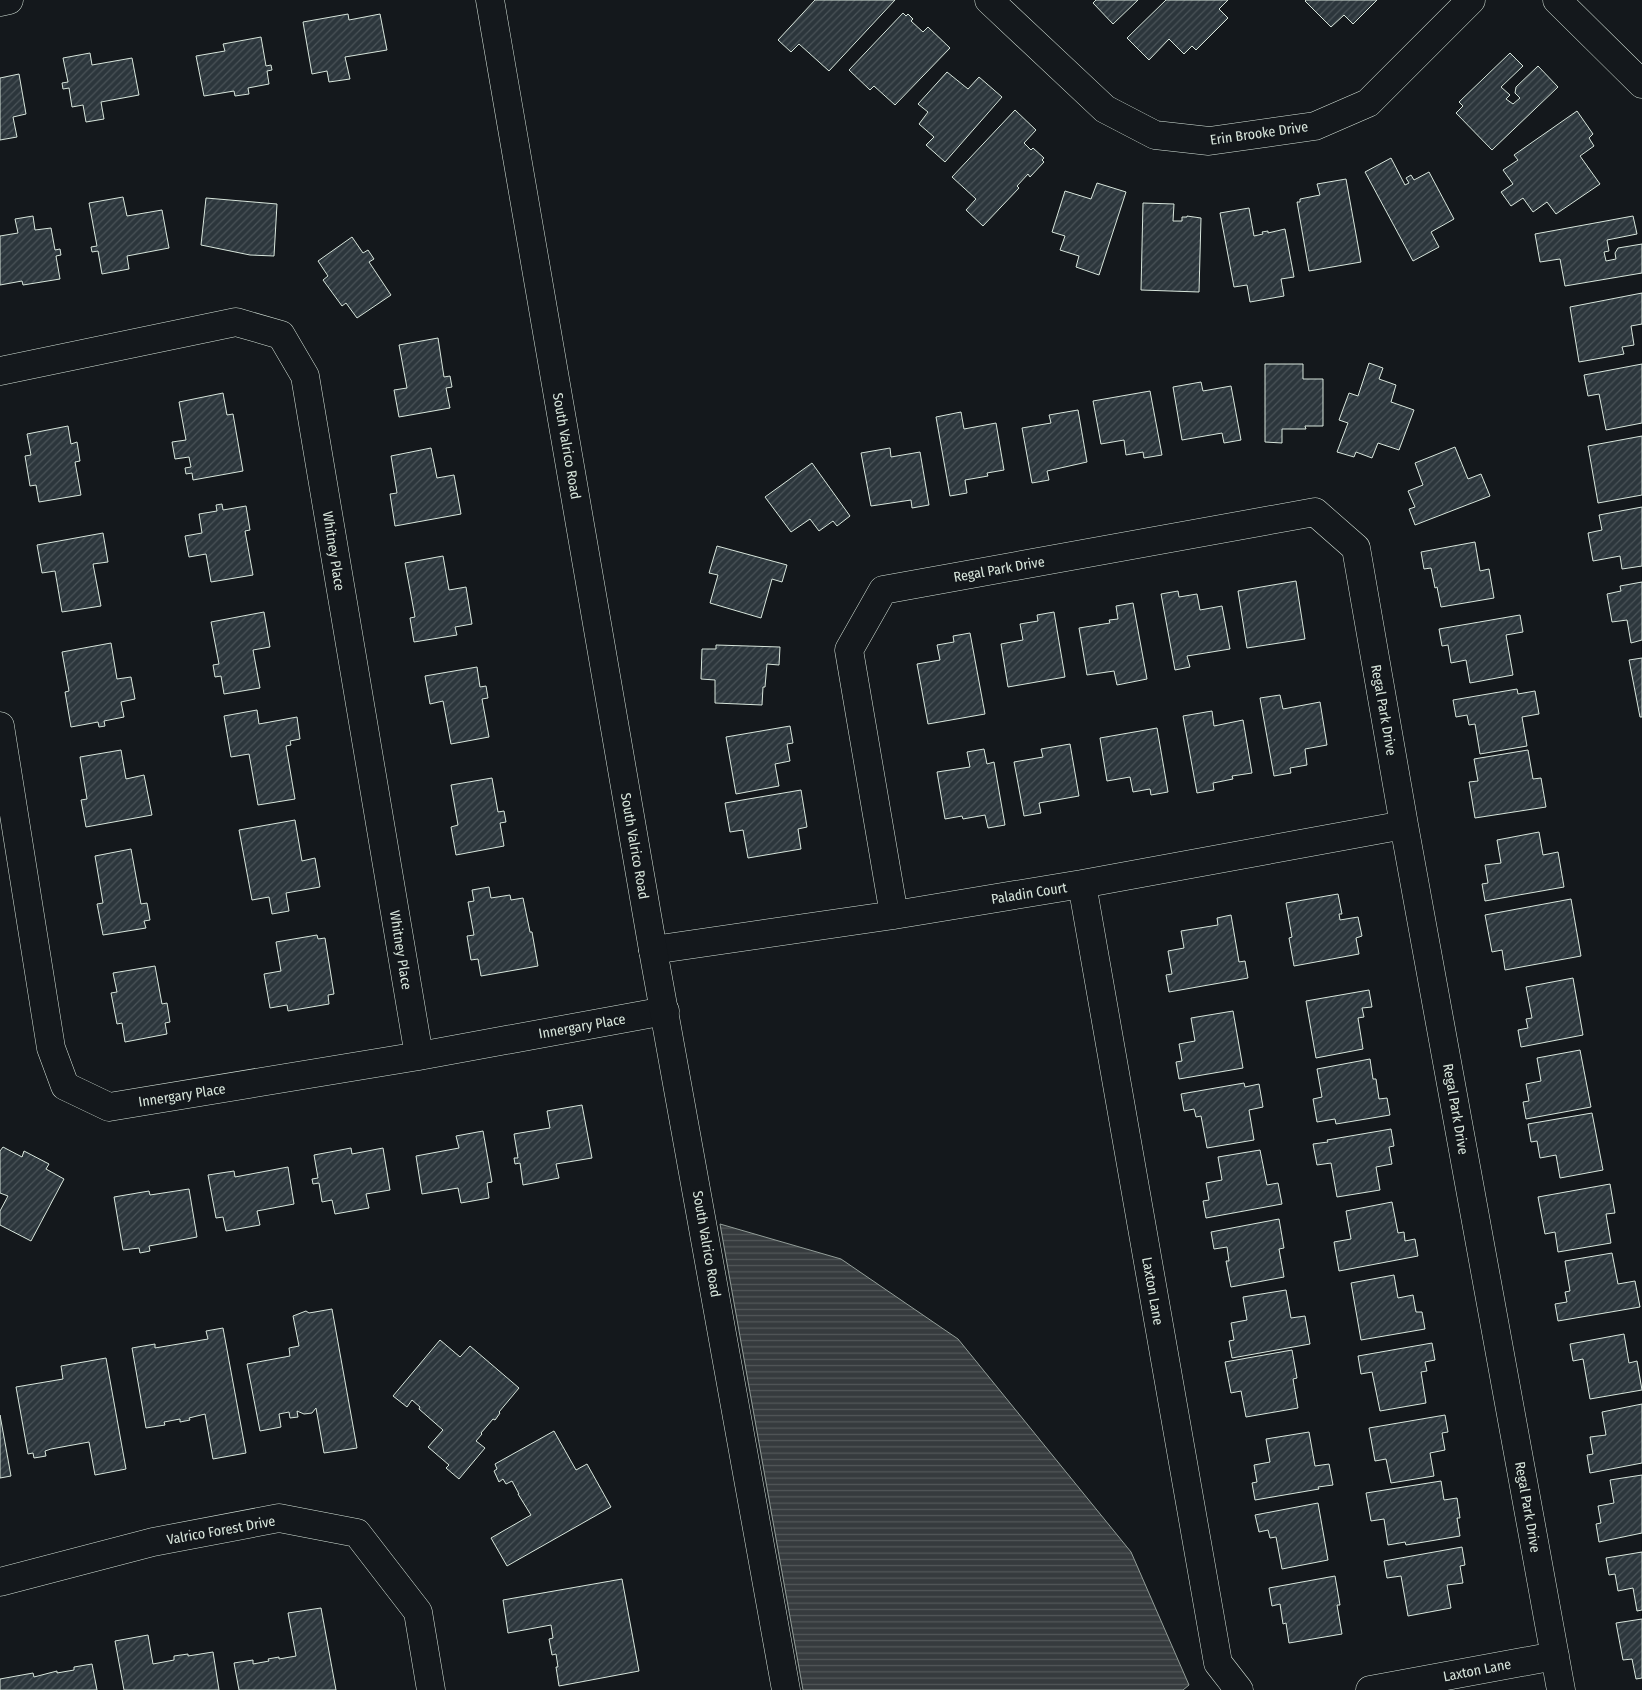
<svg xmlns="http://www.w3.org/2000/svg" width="1642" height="1690" viewBox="0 0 1642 1690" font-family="'Fira Sans Condensed',sans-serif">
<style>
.water{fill:url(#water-rules);stroke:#939e99}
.building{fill:url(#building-hatch);stroke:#d8e6dc}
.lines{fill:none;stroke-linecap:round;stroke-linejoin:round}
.street-casing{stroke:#d8e6dc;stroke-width:29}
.secondary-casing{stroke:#d8e6dc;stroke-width:29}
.street{stroke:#14181c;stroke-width:28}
.secondary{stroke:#14181c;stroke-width:28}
.labels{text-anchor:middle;stroke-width:4;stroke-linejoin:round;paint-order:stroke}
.street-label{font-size:14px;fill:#d8e6dc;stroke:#14181c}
</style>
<defs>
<pattern id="water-rules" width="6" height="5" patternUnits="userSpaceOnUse" patternTransform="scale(1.25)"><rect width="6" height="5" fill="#363b3e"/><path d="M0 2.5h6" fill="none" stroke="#525759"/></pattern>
<pattern id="building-hatch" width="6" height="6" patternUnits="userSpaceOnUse" patternTransform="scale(1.25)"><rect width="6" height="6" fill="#2c363c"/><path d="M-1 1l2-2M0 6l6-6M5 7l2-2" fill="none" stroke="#4a5358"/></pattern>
</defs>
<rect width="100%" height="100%" fill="#14181c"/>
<path class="water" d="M720 1224 841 1259 958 1339 1131 1552 1189 1685 1183 1690H803Z"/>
<path class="building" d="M815 0H895L829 71 799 44 791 52 778 40Z
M1096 0H1138L1113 24 1093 3Z
M1166 0H1228L1219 9 1228 18 1196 50 1192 46 1184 54 1169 39 1149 60 1127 38Z
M1306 0H1377L1353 24 1344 15 1331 27 1305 1Z
M903 13 906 16 908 14 913 19 911 21 923 32 928 27 950 48 895 105 874 86 870 90 849 70Z
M348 14 349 20 380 14 387 50 345 57 350 79 329 82 327 71 312 74 303 22Z
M261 37 266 66 271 65 272 70 267 71 269 84 248 88 249 94 235 96 234 91 204 96 196 56 225 51 223 44Z
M90 53 92 65 132 58 139 95 101 102 104 119 86 122 83 105 72 107 69 88 63 89 62 83 68 82 63 58Z
M1510 53 1523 66 1501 87 1510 95 1506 99 1513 104 1520 98 1515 93 1516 87 1538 66 1558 87 1492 150 1456 113 1463 106 1459 102Z
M947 72 968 89 979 77 1002 97 945 162 926 145 934 137 919 124 928 112 918 104Z
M19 74 26 114 13 117 17 137 0 140V78Z
M1015 110 1036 130 1024 143 1031 150 1033 148 1044 158 1042 160 1044 162 1030 177 1028 174 1017 186 1019 188 983 226 966 210 976 199 952 177Z
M1577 111 1593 134 1589 138 1594 146 1580 156 1600 184 1556 214 1547 202 1533 212 1523 198 1511 206 1501 192 1513 184 1503 170 1518 160 1514 155Z
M1391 158 1405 185 1409 183 1406 178 1411 175 1414 180 1429 172 1454 219 1431 232 1439 247 1413 261 1365 172Z
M1346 179 1361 262 1309 271 1297 202H1300V199L1320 195 1317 184Z
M1097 183 1126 192 1099 275 1076 267 1079 256 1060 250 1065 236 1052 232 1065 191 1091 199Z
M123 197 127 216 162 210 169 248 127 256 129 269 102 274 98 251 92 252 91 247 97 246 89 203Z
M206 198 277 204 274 256 250 255 201 245Z
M1143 203 1174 204 1173 221H1182V217H1187V216L1201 218 1199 292 1141 290Z
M1249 208 1254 236 1263 234 1262 232 1268 231V233L1285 229 1294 277 1281 279 1284 296 1250 302 1247 285 1234 287 1220 213Z
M33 216 35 230 51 228 55 250 60 249 61 255 56 256 60 279 23 285 22 281 0 285V236L18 233 15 219Z
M1633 216 1637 234 1607 240 1609 251 1604 252 1606 261 1616 259 1615 253 1618 248 1642 244V273L1565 286 1560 259 1540 262 1535 234Z
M352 237 363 253 368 250 374 259 369 262 391 295 357 318 346 303 342 306 323 280 328 276 318 261Z
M1642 293V324L1631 326 1634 345 1622 347 1624 354 1579 362 1570 307Z
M438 338 444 377 450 376 452 387 446 388 450 408 399 417 394 390 407 388 399 345Z
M1369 363 1383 368 1379 379 1396 385 1391 402 1414 410 1399 450 1378 443 1372 458 1356 452 1354 457 1337 452 1348 423 1339 420 1349 393 1358 396Z
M1265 364H1303V379H1323V426H1305L1306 429H1282V443L1265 442Z
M1642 364V423L1606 430 1599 394 1588 396 1584 375Z
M1201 382 1203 391 1231 386 1241 440 1224 443 1222 433 1182 440 1173 387Z
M1150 391 1162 455 1144 458 1143 452 1126 455 1124 440 1101 444 1093 401Z
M223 393 227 415 233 414 243 471 193 480 192 473 186 474 185 468 191 467 189 457 175 459 172 442 186 440 179 402Z
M1078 410 1087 462 1047 471 1049 480 1032 483 1022 428 1051 423 1049 415Z
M961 412 964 429 996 423 1004 470 987 473 988 476 965 480 967 493 950 496 936 417Z
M68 426 71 444 77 442 80 461 75 462 81 495 39 502 36 485 30 486 25 456 31 455 27 434Z
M1642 436V495L1598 503 1588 446Z
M1455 447 1468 479 1481 474 1490 496 1415 525 1409 509 1415 507 1408 491 1423 485 1415 463Z
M431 448 437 478 454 475 461 514 395 526 390 494 397 493 391 456Z
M890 448 891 457 920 452 929 505 912 508 911 500 871 506 861 453Z
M812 463 850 516 837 526 833 521 819 531 810 519 791 532 765 497Z
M222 504 223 510 246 506 250 530 245 531 253 575 211 582 206 554 189 557 185 536 202 533 199 514 217 511 216 505Z
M1642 507V566L1622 569 1620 556 1593 561 1588 533 1602 530 1599 515Z
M103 533 108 562 93 564 101 606 62 612 55 571 42 573 37 545Z
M1475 542 1480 571 1489 569 1494 598 1441 607 1437 587 1435 588 1431 568 1424 569 1421 552Z
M717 546 787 565 782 582 772 579 761 618 710 603 718 575 709 573Z
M443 556 449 590 466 587 472 624 455 627 457 635 414 642 410 618 415 617 405 563Z
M1296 581 1305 639 1247 648 1238 591Z
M1642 582V640L1631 643 1627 620 1612 622 1607 594 1621 591 1620 586Z
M1178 591 1179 597 1197 594 1200 610 1222 606 1230 649 1187 656 1190 667 1175 670 1161 594Z
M1133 603 1147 679 1117 685 1114 671 1087 675 1079 628 1110 623 1109 620 1118 619 1116 606Z
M264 612 270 647 253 650 260 688 224 694 221 676 215 677 213 665 219 664 211 622Z
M1054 612 1065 677 1008 687 1001 644 1023 640 1020 624 1038 621 1037 615Z
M1520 615 1523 632 1506 635 1513 675 1470 683 1466 660 1451 663 1448 645 1442 646 1439 629Z
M970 633 985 714 928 724 917 664 940 660 937 645 954 642 953 636Z
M111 643 117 679 131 677 135 699 121 702 124 717 104 721 105 726 99 727 98 722 71 727 65 692 69 691 62 652Z
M716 645 780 647 779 665 767 664 765 687H763L762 705 715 703V680L701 679 702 649H716Z
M1642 658V717H1640L1629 660Z
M477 667 480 687 486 686 488 698 482 699 489 737 451 744 443 701 430 704 425 676Z
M1517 689 1518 694 1535 691 1539 714 1522 717 1527 746 1480 754 1475 724 1469 725 1467 715 1456 717 1453 700Z
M1280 695 1283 709 1320 702 1327 745 1305 749 1307 765 1290 768 1291 773 1274 776 1260 698Z
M257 710 259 724 297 717 300 739 290 741 291 745 286 746 295 799 258 805 249 754 231 757 224 716Z
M1212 711 1214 726 1243 720 1252 773 1232 776 1233 779 1213 783 1214 790 1197 793 1183 716Z
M790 726 793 743 787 744 790 761 775 764 779 786 736 794 726 737Z
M1157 728 1168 792 1151 795 1150 789 1133 792 1130 777 1107 781 1100 738Z
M1070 744 1079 796 1039 803 1041 813 1024 816 1014 762 1043 757 1041 749Z
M984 749 987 764 994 762 1005 825 988 828 985 815 963 819 962 816 945 819 937 772 970 767 967 752Z
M121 750 126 779 144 775 152 815 86 827 81 800 87 799 80 757Z
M1528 750 1533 779 1541 778 1546 807 1475 818 1469 782 1478 781 1474 759Z
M492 778 498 812 504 811 506 822 500 823 504 846 456 855 451 827 458 825 451 785Z
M801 790 807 827 798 829 801 849 748 858 743 830 730 832 725 803Z
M295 820 302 861 315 858 320 887 286 893 289 911 272 914 269 897 252 900 239 830Z
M1539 832 1543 855 1558 852 1564 887 1485 901 1482 884 1488 883 1485 865 1501 863 1497 840Z
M131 849 141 904 147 903 150 920 144 921 146 928 103 935 97 904 103 903 95 856Z
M489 887 491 898 510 895 511 900 523 898 530 932H532L538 966 481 976 478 959 471 960 467 936 474 935 468 902 474 901 472 890Z
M1338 894 1342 914H1339L1340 920 1358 917 1362 936 1356 938 1359 954 1294 966 1289 938 1292 937 1286 903Z
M1571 899 1581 956 1505 970 1502 950 1492 952 1485 915Z
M1231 915 1239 962 1245 961 1248 978 1169 992 1166 975 1172 974 1168 951 1184 948 1181 931 1218 925 1217 918Z
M317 935 318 939 325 938 334 994 328 995 329 1004 288 1011 287 1005 270 1008 264 974 281 971 276 942Z
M155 966 162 1004 167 1003 170 1022 165 1023 167 1034 125 1042 122 1023 117 1024 111 993 117 992 113 973Z
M1573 978 1583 1035 1521 1047 1518 1030 1528 1028 1526 1019 1532 1018 1526 987Z
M1369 990 1372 1007 1362 1008 1364 1017 1358 1018 1363 1049 1316 1058 1306 1001Z
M1233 1011 1243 1068 1179 1079 1176 1062 1182 1061 1179 1044 1195 1041 1191 1018Z
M1580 1050 1591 1107 1526 1119 1523 1102 1529 1101 1526 1084 1541 1081 1537 1058Z
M1370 1059 1373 1079H1376L1379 1099 1387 1098 1390 1115 1336 1124 1335 1119 1317 1122 1313 1099 1322 1097 1317 1069Z
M1244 1083 1245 1087 1259 1084 1263 1107 1249 1110 1254 1140 1207 1148 1201 1116 1196 1117 1194 1109 1184 1111 1181 1094Z
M582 1105 592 1158 556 1164 559 1178 523 1185 520 1163 515 1164 514 1158H518L514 1134 550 1128 547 1111Z
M1592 1113 1603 1170 1560 1178 1556 1155 1540 1158 1537 1141 1531 1142 1528 1124Z
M1391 1129 1394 1146 1389 1147 1392 1164 1376 1167 1380 1190 1337 1197 1331 1163 1317 1165 1313 1144 1328 1142 1327 1140Z
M483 1131 492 1182 487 1183 489 1198 461 1203 458 1188 422 1194 416 1156 459 1148 456 1136Z
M3 1147 22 1157 24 1151 49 1164 46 1169 64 1179 31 1241 0 1225V1211L8 1196 0 1193V1151Z
M351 1148 352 1154 383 1148 390 1190 366 1194 369 1208 335 1214 332 1200 322 1202 319 1183 313 1184 312 1179 318 1178 314 1155Z
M1260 1150 1267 1185 1278 1183 1282 1204 1206 1218 1203 1201 1209 1200 1206 1183 1222 1180 1218 1157Z
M288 1167 294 1204 257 1211 260 1225 226 1231 223 1217 216 1218 208 1175 234 1171 235 1177Z
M1610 1184 1615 1213 1606 1214 1611 1243 1558 1252 1555 1232 1545 1234 1538 1197Z
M189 1189 197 1237 149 1246 150 1251 140 1253 139 1248 123 1250 114 1197 149 1191 150 1195Z
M1392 1202 1398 1233 1404 1232 1405 1241 1415 1239 1418 1256 1339 1271 1334 1242 1351 1239 1346 1211Z
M1279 1219 1284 1248 1279 1249 1284 1277 1231 1287 1226 1261H1229L1227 1247 1214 1249 1211 1232Z
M1612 1253 1618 1284 1635 1281 1640 1307 1558 1321 1555 1304 1567 1302 1565 1292 1570 1291 1565 1261Z
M1394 1275 1398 1298 1413 1295 1416 1312H1422L1425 1329 1361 1340 1351 1283Z
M1286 1290 1291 1318 1305 1316 1310 1344 1232 1358 1229 1341 1234 1340 1231 1323 1247 1320 1243 1297Z
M332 1309 357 1448 324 1453 316 1408 312 1413 304 1414 297 1411 298 1417 290 1418 289 1412 279 1414 281 1427 260 1431 247 1364 290 1356 289 1348 299 1346 293 1316 306 1311 309 1313Z
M223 1328 246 1453 213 1459 205 1414 189 1418 190 1420 180 1422V1419L164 1422 165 1425 146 1428 132 1348 155 1344V1348L208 1339 206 1331Z
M1624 1334 1629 1363 1637 1361 1642 1390 1590 1399 1583 1359 1573 1361 1570 1344Z
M440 1340 460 1357 470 1346 519 1388 499 1412 500 1413 495 1420 493 1419 481 1433 482 1434 476 1441 485 1448 459 1479 446 1468 449 1465 428 1447 443 1430 419 1409 420 1407 412 1400 407 1407 393 1396Z
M1432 1343 1435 1360 1425 1362 1427 1371 1421 1372 1426 1403 1380 1411 1372 1372 1361 1374 1358 1356Z
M1292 1350 1297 1378 1293 1379 1298 1408 1246 1417 1241 1391 1231 1393 1225 1362Z
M106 1358 126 1469 95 1475 89 1442 51 1449 45 1451 46 1456 34 1458 33 1453 28 1454 16 1387 63 1379 61 1366Z
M1642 1404V1463L1590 1473 1587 1455 1593 1454 1590 1437 1606 1435 1602 1412Z
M0 1415 11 1476 0 1478Z
M1445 1415 1448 1432 1442 1433 1445 1450 1430 1453 1434 1476 1391 1483 1386 1459 1375 1461 1369 1428Z
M554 1431 576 1470 587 1464 611 1507 507 1566 491 1538 531 1515 518 1494H519L512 1481 506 1484 503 1479 499 1482 494 1471 497 1469 495 1464Z
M1309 1432 1315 1466 1329 1464 1333 1485 1318 1487 1319 1489 1255 1500 1252 1483 1257 1482 1254 1465 1270 1462 1266 1439Z
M1642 1475V1533L1599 1542 1596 1524 1601 1523 1598 1506 1614 1503 1610 1480Z
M1441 1481 1444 1500 1457 1498 1460 1518H1457L1460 1536 1406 1545 1405 1542 1388 1545 1384 1519 1371 1521 1366 1493Z
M1318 1503 1328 1560 1282 1569 1276 1537 1270 1538 1268 1530 1259 1532 1255 1515Z
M1462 1547 1465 1565 1460 1566 1463 1583 1447 1585 1451 1608 1408 1616 1401 1576 1387 1578 1384 1561Z
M1642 1552V1610L1637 1611 1633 1588 1618 1591 1615 1574 1609 1575 1606 1558Z
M1335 1576 1340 1605H1337L1342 1634 1289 1643 1286 1623 1283 1624 1280 1604 1272 1606 1269 1588Z
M622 1579 639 1671 559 1686 556 1667H558L556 1654 552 1655 549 1639 553 1638 551 1625 508 1633 503 1600Z
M321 1608 336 1690H239L234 1663 253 1660V1664L269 1661 268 1659 279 1657V1659L296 1656 288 1613Z
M1642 1619V1678L1636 1679 1632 1659 1623 1660 1616 1623Z
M148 1635 153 1664 174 1660V1656L188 1654V1656L213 1652 219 1690H124L115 1641Z
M92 1664 97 1690H0V1679L33 1673 34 1677 57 1671V1673L74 1670V1667Z"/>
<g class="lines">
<defs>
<path id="street" d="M989 0 1105 109 1155 135 1209 141 1315 126 1368 103 1471 0
M1557 0 1642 84
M0 2 9 0
M0 371 236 322 281 335 305 376 419 1056
M0 726 51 1048 65 1086 109 1107 419 1056 665 1011
M1082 884 1218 1663 1239 1690
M894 915 849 650 883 590 1315 512 1356 548 1404 825 1561 1690
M653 950 894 915 1082 884 1404 825
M0 1582 153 1542 279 1518 357 1533 418 1612 431 1690
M1370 1690 1555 1656"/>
<path id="secondary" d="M490 0 653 950 786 1690"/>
</defs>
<use href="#street" class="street-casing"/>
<use href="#secondary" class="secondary-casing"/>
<use href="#street" class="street"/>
<use href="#secondary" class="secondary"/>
</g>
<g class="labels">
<g class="street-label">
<text transform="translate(1259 133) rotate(-8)" y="5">Erin Brooke Drive</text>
<text transform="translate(567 446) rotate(80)" y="5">South Valrico Road</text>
<text transform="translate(334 551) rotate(81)" y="5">Whitney Place</text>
<text transform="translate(999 569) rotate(-10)" y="5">Regal Park Drive</text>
<text transform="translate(1384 710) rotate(80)" y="5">Regal Park Drive</text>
<text transform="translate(635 846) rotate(80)" y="5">South Valrico Road</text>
<text transform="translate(1029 893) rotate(-9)" y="5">Paladin Court</text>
<text transform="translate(401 950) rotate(81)" y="5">Whitney Place</text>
<text transform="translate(582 1026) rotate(-10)" y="5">Innergary Place</text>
<text transform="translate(182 1095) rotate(-9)" y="5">Innergary Place</text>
<text transform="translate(1456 1109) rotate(80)" y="5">Regal Park Drive</text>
<text transform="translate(707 1244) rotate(80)" y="5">South Valrico Road</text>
<text transform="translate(1153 1291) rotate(80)" y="5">Laxton Lane</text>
<text transform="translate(1528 1507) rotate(80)" y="5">Regal Park Drive</text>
<text transform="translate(221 1530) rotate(-10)" y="5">Valrico Forest Drive</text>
<text transform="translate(1477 1670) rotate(-11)" y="5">Laxton Lane</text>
</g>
</g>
</svg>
